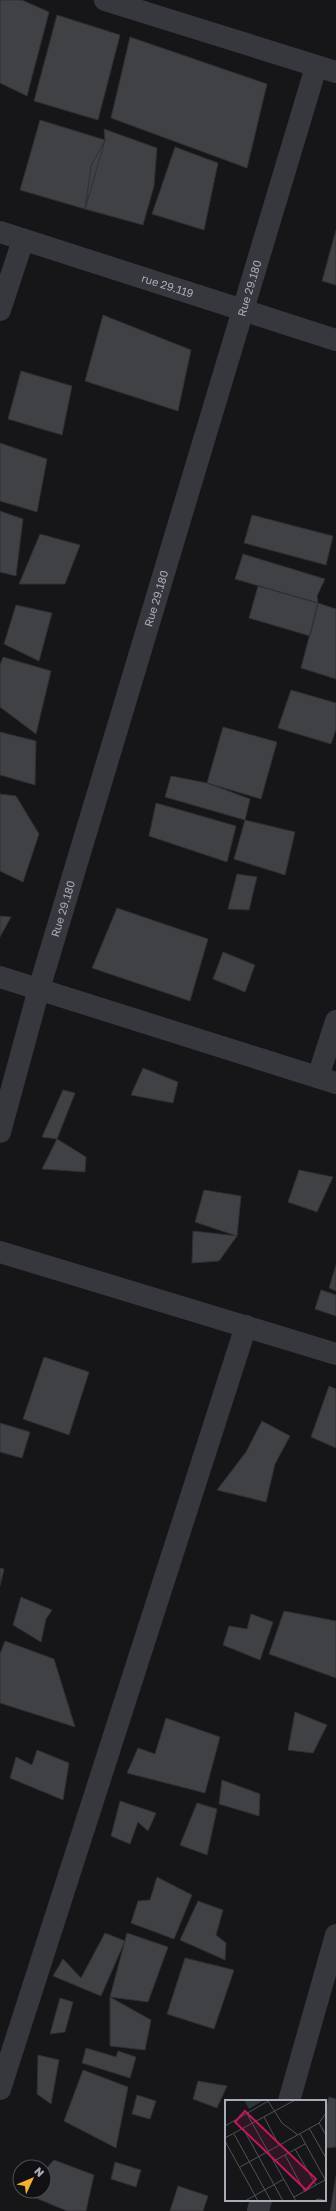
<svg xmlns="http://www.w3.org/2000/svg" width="336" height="2211" viewBox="0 0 336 2211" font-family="'Golos Text',sans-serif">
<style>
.building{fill:#404145;stroke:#303034}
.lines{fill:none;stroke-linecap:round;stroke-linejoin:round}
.minor{stroke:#37383d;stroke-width:22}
.labels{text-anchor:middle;stroke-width:3;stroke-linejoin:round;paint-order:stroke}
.street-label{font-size:11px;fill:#a8adb8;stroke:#111113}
.inset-road{fill:none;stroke:#505258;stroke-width:1}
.view{fill:#c2185b;fill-opacity:0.15;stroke:#c2185b;stroke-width:2}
.inset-edge{fill:none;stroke:#a8adb8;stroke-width:2}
</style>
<rect width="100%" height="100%" fill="#161618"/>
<path class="building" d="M0 0H22L49 12 27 96 0 83Z
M57 15 120 35 98 120 34 101Z
M130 37 267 84 247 168 111 118Z
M40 120 105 140 85 209 20 190Z
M104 129 157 148 154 186 143 225 85 209 91 166 105 140Z
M175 147 218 163 204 230 152 214Z
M336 230V285L322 281Z
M103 315 191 350 178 411 85 381Z
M21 371 72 386 62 435 8 419Z
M0 443 47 459 37 512 0 501Z
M0 511 23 519 16 576 0 572Z
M252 515 333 536 326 565 244 543Z
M40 534 80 545 65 584H19Z
M243 554 325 579 317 596 318 603 235 579Z
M258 586 318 603 310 636 249 618Z
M318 603 336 609V679L301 668Z
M16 605 52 613 39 661 4 644Z
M3 657 51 671 36 734 0 707V665Z
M291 690 336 703V729L331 744 278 728Z
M223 727 277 742 261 799 207 783Z
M0 732 36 741 35 785 0 775Z
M171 776 207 783 250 799 245 820 165 797Z
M0 794 16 796 39 834 23 882 0 871Z
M156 803 236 826 227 862 149 836Z
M245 820 295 832 285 875 234 859Z
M237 874 257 877 249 910 228 909Z
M117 908 208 939 190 1001 92 968Z
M0 916 11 917 0 937Z
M223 952 255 965 245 992 213 979Z
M143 1068 178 1082 173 1103 131 1095Z
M63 1090 75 1093 57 1139 42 1137Z
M57 1139 86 1157 85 1172 42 1169Z
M299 1170 333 1177 317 1212 288 1202Z
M204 1190 241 1196 237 1236 195 1222Z
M193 1231 237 1236 219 1261 192 1263Z
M336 1265V1291L329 1288Z
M321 1290 336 1295V1316L315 1309Z
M44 1357 89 1372 69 1435 23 1419Z
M329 1386 336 1389V1448L311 1437Z
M262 1421 290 1436 275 1464 266 1502 217 1490 246 1452Z
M0 1423 30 1432 22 1458 0 1452Z
M0 1568 4 1569 0 1586Z
M21 1597 52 1610 46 1619 41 1642 13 1625Z
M284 1611 336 1621V1678L269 1654Z
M251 1614 273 1622 260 1660 223 1645 229 1626 247 1629Z
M5 1641 54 1659 75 1727 0 1703V1654Z
M295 1712 327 1725 313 1753 288 1750Z
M166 1718 220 1737 205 1793 127 1773 138 1748 155 1754Z
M37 1750 69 1763 63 1800 10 1778 16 1757 32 1765Z
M222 1780 260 1794 259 1816 219 1804Z
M120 1801 156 1813 148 1831 138 1822 130 1844 111 1836Z
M197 1803 217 1809 207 1855 180 1845Z
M157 1877 192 1895 174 1939 131 1923 138 1901 150 1900Z
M198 1901 223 1910 216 1935 226 1943 225 1960 180 1940Z
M105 1933 125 1941 101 1996 53 1976 63 1959 81 1978Z
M127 1933 168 1947 148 2002 110 1997Z
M185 1958 234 1970 214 2029 167 2014Z
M110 1997 151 2020 145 2050 110 2046Z
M60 1998 73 2002 65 2032 50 2034Z
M86 2048 116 2057 118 2051 136 2057 130 2078 82 2063Z
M38 2055 59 2060 51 2104 37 2094Z
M83 2070 128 2087 116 2148 64 2121Z
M198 2081 227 2086 217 2108 193 2099Z
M137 2095 156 2101 150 2119 132 2114Z
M329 2097 336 2099V2147L325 2148V2111Z
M54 2160 94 2175 86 2211H67L24 2193 25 2191H44V2171Z
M115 2162 141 2170 136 2187 111 2179Z
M336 2176V2211H330Z
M178 2186 208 2196 203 2211H170Z"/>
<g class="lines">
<g class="minor">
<path d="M105 0 336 72"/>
<path id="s1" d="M0 232 336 340"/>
<path d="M0 310 23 240"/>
<path d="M0 977 336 1083"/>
<path d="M318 1077 336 1021"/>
<path id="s2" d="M0 1132 39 989 316 67"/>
<path d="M0 1252 336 1354"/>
<path d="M0 2089 246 1326"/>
<path d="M289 2101 336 1935"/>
<path d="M258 2211 261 2200"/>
</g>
</g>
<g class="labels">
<g class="street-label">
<text dy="4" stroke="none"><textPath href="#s1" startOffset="176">rue 29.119</textPath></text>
<text dy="4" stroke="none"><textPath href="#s2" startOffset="880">Rue 29.180</textPath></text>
<text dy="4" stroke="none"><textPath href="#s2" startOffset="556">Rue 29.180</textPath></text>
<text dy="4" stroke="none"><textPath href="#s2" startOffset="232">Rue 29.180</textPath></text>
</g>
</g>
<g transform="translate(225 2100)">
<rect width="101" height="101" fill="#161618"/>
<path d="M19 0H39L24 9Z" fill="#2c353c"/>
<path class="inset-road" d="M43 1 57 23 73 35M22 14 71 101M39 17 54 45M94 23 101 35M0 26 45 0M18 28 58 101M84 28 101 58M9 34 46 101M75 34 101 81M0 38 70 0M0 41 33 101M70 49 91 85M60 55 80 92M49 61 80 44M15 67 94 23 101 13M69 97 100 80M20 101 59 79M88 101 94 99 101 101"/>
<path class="view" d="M20 11 91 79 81 90 10 22Z"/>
<rect width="101" height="101" class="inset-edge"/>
</g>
<g transform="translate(32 2179) rotate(46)"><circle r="19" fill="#111113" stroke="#4d4f55"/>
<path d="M0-3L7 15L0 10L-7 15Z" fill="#f2b134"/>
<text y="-6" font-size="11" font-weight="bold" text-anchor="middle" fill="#a8adb8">N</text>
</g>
</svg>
